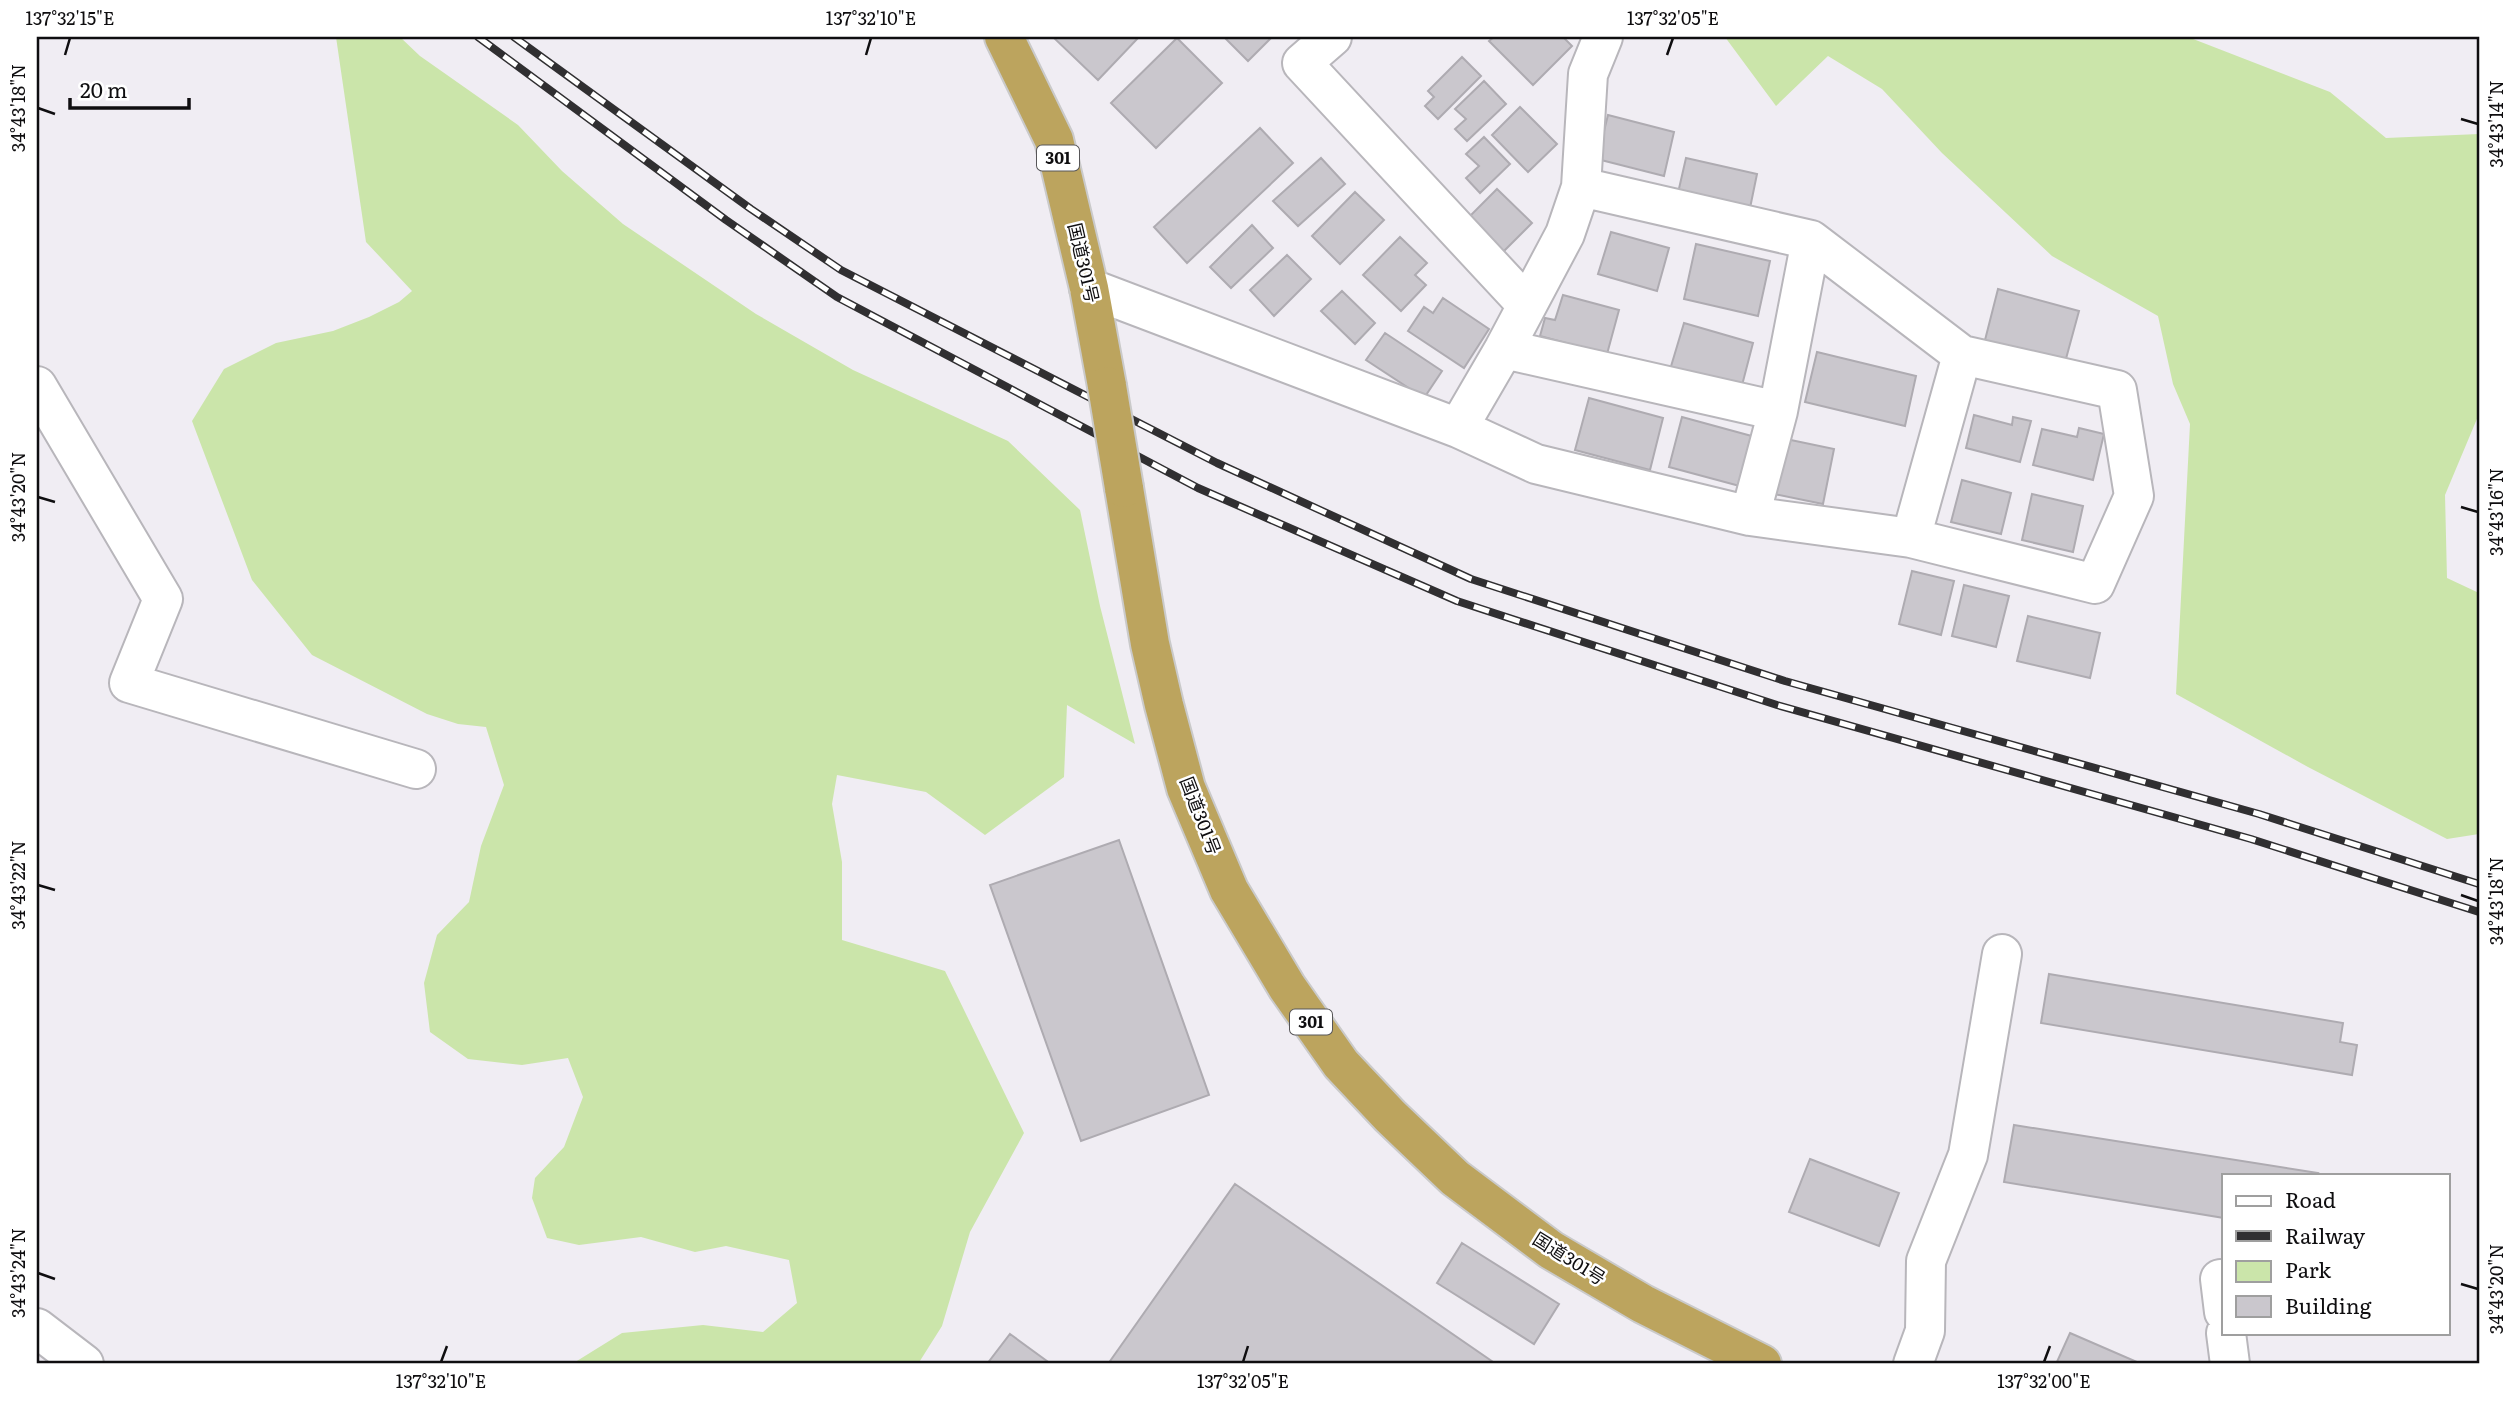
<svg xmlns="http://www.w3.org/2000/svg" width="2516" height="1401" viewBox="0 0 2516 1401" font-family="Literata,'Noto Sans JP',serif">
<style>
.green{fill:#cbe5aa}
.building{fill:#cac7cd;stroke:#aeabb1;stroke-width:2}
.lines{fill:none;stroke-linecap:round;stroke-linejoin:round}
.street-casing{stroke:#b8b6bb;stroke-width:42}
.highway-casing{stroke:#cacaca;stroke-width:42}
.street{stroke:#fff;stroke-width:38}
.highway{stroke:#bca45e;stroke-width:38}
.rail-casing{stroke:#302f31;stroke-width:8}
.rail{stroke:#fff;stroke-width:5;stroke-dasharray:16;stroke-linecap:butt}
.highway-bridge-casing{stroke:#cacaca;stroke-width:42;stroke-linecap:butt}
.highway-bridge{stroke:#bca45e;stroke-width:38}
.ticks{fill:none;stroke:#0f0e10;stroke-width:2.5}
.labels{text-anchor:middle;stroke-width:5;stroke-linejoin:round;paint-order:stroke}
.shield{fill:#fff;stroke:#575658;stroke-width:2}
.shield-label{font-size:16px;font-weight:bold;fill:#0f0e10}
.street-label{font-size:18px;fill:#0f0e10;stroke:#fff}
.neatline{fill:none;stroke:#0f0e10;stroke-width:2.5}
.ticks-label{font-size:18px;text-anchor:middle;fill:#0f0e10}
</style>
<rect width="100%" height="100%" fill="#f0edf3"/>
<path class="green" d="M336 37H400L420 56 518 125 562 171 623 224 756 314 853 370 1008 441 1080 510 1100 606 1135 744 1067 705 1064 777 985 835 926 792 837 775 832 804 842 862V940L945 971 1024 1133 970 1232 942 1326 918 1364H572L622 1333 703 1325 763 1332 797 1303 789 1260 726 1246 695 1252 641 1237 579 1245 547 1238 532 1198 535 1178 564 1147 583 1097 568 1058 522 1065 468 1059 430 1032 424 983 437 935 469 902 481 846 504 785 486 727 458 724 427 714 312 655 252 580 192 421 224 369 276 343 333 331 369 317 399 302 412 291 366 242Z
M1725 37H2188L2330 92 2386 138 2479 134V414L2445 495 2447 578 2479 593V834L2447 839 2308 767 2176 694 2190 424 2173 384 2158 316 2052 256 1942 153 1882 89 1828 56 1776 106Z"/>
<path class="building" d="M1058 37H1139L1098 80 1055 39Z
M1224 37H1272L1248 61Z
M1494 37H1563L1572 46 1533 85 1489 41Z
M1177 38 1222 83 1156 148 1111 103Z
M1462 57 1481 76 1438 119 1425 106 1434 97 1428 91Z
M1484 81 1506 104 1467 141 1455 129 1466 119 1455 109Z
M1520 107 1557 144 1528 172 1492 135Z
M1608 115 1674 132 1664 176 1597 159Z
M1260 128 1293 163 1187 263 1154 227Z
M1484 137 1510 164 1480 193 1466 178 1479 166 1466 154Z
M1321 158 1345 184 1298 226 1273 201Z
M1686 158 1757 174 1750 208 1678 193Z
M1497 189 1532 223 1502 253 1470 216Z
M1355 192 1384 220 1340 264 1312 236Z
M1252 225 1273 248 1231 288 1210 267Z
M1611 232 1669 248 1657 291 1598 274Z
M1400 237 1427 263 1415 275 1426 285 1401 311 1363 275Z
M1696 244 1770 261 1758 316 1684 299Z
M1287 255 1311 279 1274 316 1250 290Z
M1998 289 2079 311 2064 366 1984 344Z
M1342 291 1375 323 1355 344 1321 311Z
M1563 295 1619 310 1607 354 1540 336 1545 318 1555 320Z
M1443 298 1489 329 1464 368 1408 331 1424 307 1433 313Z
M1684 323 1753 343 1740 393 1669 373Z
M1385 333 1442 371 1424 398 1366 360Z
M1817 352 1916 376 1905 426 1805 402Z
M1589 398 1663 418 1650 470 1575 450Z
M1974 415 2012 425 2013 417 2031 421 2020 462 1966 448Z
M1682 417 1759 438 1747 488 1669 467Z
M2079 428 2104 434 2093 480 2033 465 2042 429 2077 437Z
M1786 439 1834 449 1823 504 1774 494Z
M1962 480 2011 493 2001 534 1951 522Z
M2032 494 2083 506 2073 552 2022 540Z
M1912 571 1954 581 1941 635 1899 624Z
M1964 585 2009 596 1996 647 1952 636Z
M2028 616 2100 633 2090 678 2017 661Z
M1119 840 1209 1095 1081 1141 990 885Z
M2049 974 2343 1023 2340 1042 2357 1045 2352 1075 2041 1023Z
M2014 1125 2318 1173 2317 1175H2224V1218L2004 1182Z
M1810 1159 1899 1193 1879 1246 1789 1212Z
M1235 1184 1496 1364H1108Z
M1462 1243 1559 1304 1534 1344 1437 1283Z
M2070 1333 2137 1362 2136 1364H2056Z
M1010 1334 1051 1364H987Z"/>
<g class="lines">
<defs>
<path id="street" d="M1332 37 1302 63 1527 305
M1581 187 1811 240 1962 355
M1089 288 1458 428 1504 349 1565 234 1581 187 1588 74 1603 37
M1504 349 1778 411
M37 386 163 599 129 683 416 769
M1458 428 1536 464 1750 516 1911 538 2095 584 2134 496 2117 390 1962 355 1911 538
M1750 516 1778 411 1811 240
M2220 1279 2224 1312
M37 1328 84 1364
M2226 1333 2230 1364
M1913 1364 1925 1331 1926 1261 1968 1155 2002 954"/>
<path id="highway" d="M1004 37 1054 140 1089 288 1107 386
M1124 488 1150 644 1164 705 1186 788 1229 890 1287 987 1341 1064 1390 1116 1455 1178 1551 1250 1643 1304 1762 1364"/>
</defs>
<use href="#street" class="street-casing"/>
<use href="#highway" class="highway-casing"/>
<use href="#street" class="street"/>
<use href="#highway" class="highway"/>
<defs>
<path id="rail" d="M478 37 726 220 837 297 1198 488 1457 601 1777 705 2251 839 2479 912
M514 37 751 209 841 270 1217 463 1471 579 1785 681 2259 814 2479 884"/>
</defs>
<use href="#rail" class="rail-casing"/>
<use href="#rail" class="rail"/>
<defs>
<path id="highway-bridge" d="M1107 386 1124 488"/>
</defs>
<use href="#highway-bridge" class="highway-bridge-casing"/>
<use href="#highway-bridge" class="highway-bridge"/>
</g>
<path class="ticks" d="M65 55 70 38M866 55 871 38M1667 55 1673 38M38 108 55 114M2461 119 2478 124M38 497 55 502M2461 507 2478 512M38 885 55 890M2461 895 2478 901M38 1273 55 1279M2461 1284 2478 1289M441 1362 447 1346M1243 1362 1248 1346M2044 1362 2050 1346"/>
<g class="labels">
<g class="shield">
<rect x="1037" y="145.5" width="42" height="25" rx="5"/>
<rect x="1290" y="1009.5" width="42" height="25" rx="5"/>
</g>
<g class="shield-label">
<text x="1058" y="164">301</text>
<text x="1311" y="1028">301</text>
</g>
<g class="street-label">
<text transform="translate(1083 263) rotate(77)" y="6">国道301号</text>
<text transform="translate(1200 816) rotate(69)" y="6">国道301号</text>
<text transform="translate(1569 1259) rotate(32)" y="6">国道301号</text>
</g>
</g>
<rect width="2516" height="1401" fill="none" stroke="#ffffff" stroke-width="77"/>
<rect x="2222" y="1174" width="228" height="161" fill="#ffffff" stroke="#9f9f9f" stroke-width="2"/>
<rect x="2236" y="1196" width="35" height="10" fill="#ffffff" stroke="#9f9f9f" stroke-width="2"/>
<text x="2285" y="1208" font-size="21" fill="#0f0e10">Road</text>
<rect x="2236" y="1231" width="35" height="10" fill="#302f31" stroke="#9f9f9f" stroke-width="2"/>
<text x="2285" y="1244" font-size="21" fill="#0f0e10">Railway</text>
<rect x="2236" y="1261" width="35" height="21" fill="#cbe5aa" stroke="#9f9f9f" stroke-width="2"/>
<text x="2285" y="1278" font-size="21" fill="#0f0e10">Park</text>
<rect x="2236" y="1296" width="35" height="21" fill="#cac7cd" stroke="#9f9f9f" stroke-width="2"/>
<text x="2285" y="1314" font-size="21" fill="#0f0e10">Building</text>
<path d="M70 98v10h119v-10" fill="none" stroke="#0f0e10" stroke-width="3.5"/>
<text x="80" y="98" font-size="21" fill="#0f0e10" stroke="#ffffff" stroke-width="5" paint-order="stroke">20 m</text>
<rect x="38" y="38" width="2440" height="1324" class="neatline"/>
<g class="ticks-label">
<text x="70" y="25">137°32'15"E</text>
<text x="871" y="25">137°32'10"E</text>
<text x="1673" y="25">137°32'05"E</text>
<text transform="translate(19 108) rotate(-90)" y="6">34°43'18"N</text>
<text transform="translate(2497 124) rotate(-90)" y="6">34°43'14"N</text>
<text transform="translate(19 497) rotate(-90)" y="6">34°43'20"N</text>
<text transform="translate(2497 512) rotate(-90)" y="6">34°43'16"N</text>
<text transform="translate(19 885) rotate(-90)" y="6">34°43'22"N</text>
<text transform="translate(2497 901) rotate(-90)" y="6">34°43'18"N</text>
<text transform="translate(19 1273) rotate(-90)" y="6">34°43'24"N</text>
<text transform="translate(2497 1289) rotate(-90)" y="6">34°43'20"N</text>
<text x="441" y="1388">137°32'10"E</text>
<text x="1243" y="1388">137°32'05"E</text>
<text x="2044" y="1388">137°32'00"E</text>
</g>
</svg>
